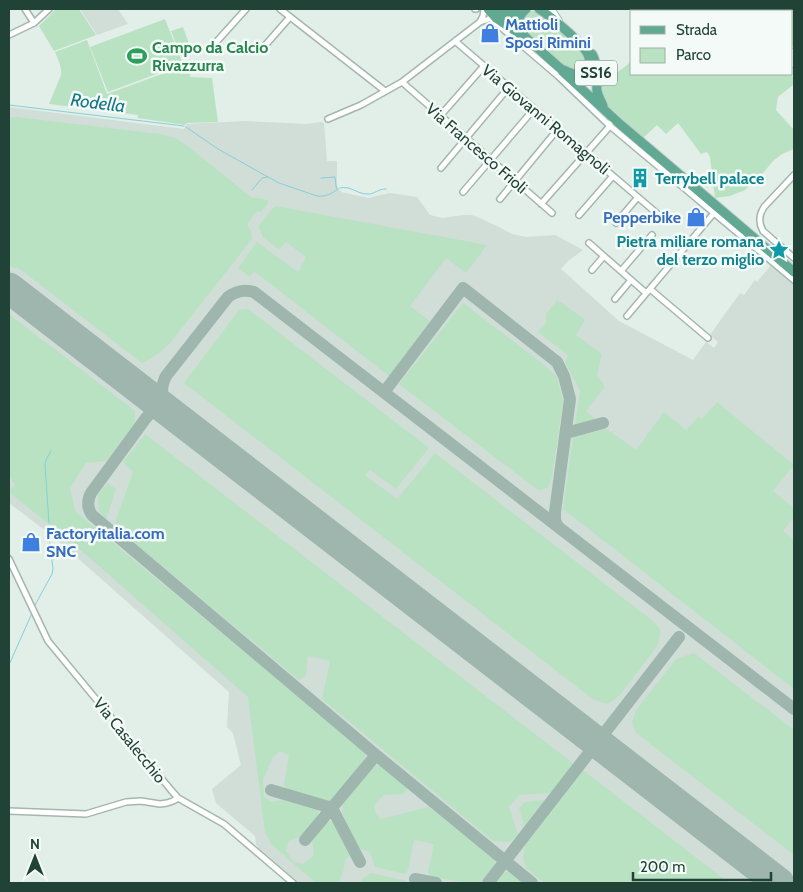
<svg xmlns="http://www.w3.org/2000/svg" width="803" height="892" viewBox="0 0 803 892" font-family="Cabin,sans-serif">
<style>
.built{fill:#d0ded7}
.green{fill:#b9e2c2}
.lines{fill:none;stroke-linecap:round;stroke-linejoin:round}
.stream{stroke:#84d0da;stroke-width:1}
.taxiway{stroke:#9eb6ad;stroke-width:12}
.runway{stroke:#9eb6ad;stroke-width:31}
.street-casing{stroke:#a4b7af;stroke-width:8}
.secondary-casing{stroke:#9fbbb0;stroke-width:10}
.primary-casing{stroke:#c1cac7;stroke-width:11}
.street{stroke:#fff;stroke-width:5}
.secondary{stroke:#fff;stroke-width:8}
.primary{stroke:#62a993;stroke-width:9}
.labels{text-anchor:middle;stroke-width:5;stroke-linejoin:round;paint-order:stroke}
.shield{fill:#f4faf7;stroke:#607971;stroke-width:1}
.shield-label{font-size:15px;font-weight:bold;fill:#204237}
.shop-label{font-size:16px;font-weight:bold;fill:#366cbe;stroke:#f4faf7;text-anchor:start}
.leisure-label{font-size:16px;font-weight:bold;fill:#27864d;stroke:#f4faf7;text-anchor:start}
.street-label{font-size:16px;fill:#204237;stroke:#f4faf7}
.culture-label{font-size:16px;font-weight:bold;fill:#0d838f;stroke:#f4faf7;text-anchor:start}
.water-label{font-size:18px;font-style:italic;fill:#127886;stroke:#f4faf7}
</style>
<rect width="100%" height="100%" fill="#e2eee8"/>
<path class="built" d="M80 9H118L128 24 97 35Z
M9 107 184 129 187 124 246 121 307 124 321 122 324 123 327 161H337V186L341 192 368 198 390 193 417 197 430 215 442 218 463 215H471L475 216 497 226 512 234 526 237 555 235 583 250 568 261 561 269 619 321 693 360 706 342 714 348 718 342 710 335 740 293 744 295 755 280 757 282 772 264 794 283V883H298L259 850 256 844 255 836 216 803 212 789 241 765 233 733 227 727 229 692 55 538 9 503Z"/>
<path class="green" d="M56 9H79L96 35 54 51 39 26Z
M695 9H730L733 11H692Z
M754 9H794V49L792 46V11H756Z
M528 11H533L539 12 583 50 586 56 583 69 569 70 523 30 521 19Z
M165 19 183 64 108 92 90 47Z
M183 27 192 52 181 56 171 31Z
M87 40 107 94 192 63 190 77 212 78 218 122 187 123 185 125 138 118V115L49 104 61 75C62 66 58 60 55 52Z
M632 61V74H790L794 78V84L778 97 776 110 794 130V149L782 154 773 161 763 173 745 190 730 196 715 198 710 157 707 152 701 154 678 123 666 134 657 125 643 138 605 103 602 97 598 69 606 75H614Z
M16 117 160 134 175 138 185 144 251 197 268 200V204L261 212 257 211 247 224 251 231 252 239 171 342C162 351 154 358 142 363L17 267 15 269 9 265V118Z
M275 206 487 245 466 273 446 258 410 306 430 321 389 376 254 271 250 277 238 268 257 242 298 272 306 257 286 242 279 250 263 237 258 226Z
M557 301 561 302 585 320 576 335 602 354 597 375 605 387 586 411 595 419 575 425 580 391 565 362 568 355 538 332 546 323V314Z
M463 303 542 363 557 377 563 401 552 477 548 488 538 490 399 384Z
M248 309 429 448 396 489 370 470 365 475 397 499 435 453 653 621 661 630 658 645 620 695 608 704 594 700 184 383 239 310Z
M9 314 135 411V423L106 461 86 463 70 488 75 511 366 753 364 760 335 799 327 802 290 790 284 785 289 755 280 751 273 757 263 780 264 797 272 802 286 799 318 810V818L302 836 289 841 286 851 294 862 303 864 314 855 312 840 326 823 332 821 338 824 351 854 345 860 344 869 339 883H316L272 845 265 832 248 697 83 552 9 492V490L15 486 11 478H9Z
M717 402 794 465 773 491 794 508V517L783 531 794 540V689L563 509 573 437 607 429 636 450 664 412 686 430 698 417 702 419Z
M145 434 574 764 550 793 519 795 509 807 518 834 510 842 493 841 322 699 330 661 308 656 306 676 299 680 114 526 133 472 123 462Z
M108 483 116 489 106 520 99 511 98 495Z
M694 653 794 730V855L635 732 632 722 636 710 676 659Z
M381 765 408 787 404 794 384 795 374 805 376 813 381 819 429 807 494 859 495 865 480 883H470L431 877 428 872 434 844 414 840 408 870 405 874 375 867 370 852 358 848 342 812 343 804 373 766Z
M583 770 729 883H544L526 868 523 858 525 846Z
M545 800 524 826 519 808 525 802Z
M509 871 524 883H494L502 873Z
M371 873 404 880 406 883H361L363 878Z"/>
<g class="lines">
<path class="stream" d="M9 105 184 126
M186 127 218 149 268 177
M321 178 335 177 336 186 337 189
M340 188C350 185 357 194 367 194 374 195 379 188 386 189
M252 190 262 178 268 177 279 183 317 196C326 197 331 194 338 189
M49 523 45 465 46 460 51 451
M34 607 52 574 53 569 49 536
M9 665 32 613"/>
<path class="taxiway" d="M388 387 463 288 557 362 564 376 570 399 555 512V520L558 527
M170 412C158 406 155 408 146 418L91 493C87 501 87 508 92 515L376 755 532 883
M173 415C163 402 158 392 166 376L228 297C236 291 244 289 254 292L794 709
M566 433 603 423
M271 790 332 808 360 862
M305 840 376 755
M415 879 436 883
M488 883 679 637"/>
<path class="runway" d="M9 288 779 883"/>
<defs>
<path id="street" d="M25 9 34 23
M280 9 385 91
M475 9H476
M490 18 558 76 610 126 794 280
M480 22 483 16 484 9
M9 35 34 23 49 9
M455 41 660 216
M210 49 246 9
M262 49 290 17
M402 82 552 213
M440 116 484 66
M328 119 361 105 402 82 480 22 492 18
M441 168 509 87
M794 175 764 207C759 215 758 222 763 231L794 258
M463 192 534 109
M500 199 558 129
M541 204 610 126V123
M579 215 613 176
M616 223 638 197
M589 243 646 293
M592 270 604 256
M621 271 652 235
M650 289 708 338
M615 299 631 280
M627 316 714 213
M9 559 48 641 171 790 178 798 224 824 293 883
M9 811 86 814 126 802 141 801 160 804 167 803 173 801 178 798"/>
<path id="secondary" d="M550 9 558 21
M746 9 749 11
M792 53 794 56
M792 60 794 63"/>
<path id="primary" d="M488 9 496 18 523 36
M526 9C507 25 527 39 540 50 547 57 554 63 561 69L563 72 621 125 794 272
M539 9C549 15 584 44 588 55 591 61 588 69 583 72 576 76 570 73 564 70
M491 12C505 16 511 15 524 9
M592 54C598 64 596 79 597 91 598 96 601 101 603 106"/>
</defs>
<use href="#street" class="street-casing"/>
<use href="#secondary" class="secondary-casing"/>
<use href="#primary" class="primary-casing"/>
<use href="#street" class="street"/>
<use href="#secondary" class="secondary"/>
<use href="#primary" class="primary"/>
</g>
<defs>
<symbol id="shop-bare" viewBox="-9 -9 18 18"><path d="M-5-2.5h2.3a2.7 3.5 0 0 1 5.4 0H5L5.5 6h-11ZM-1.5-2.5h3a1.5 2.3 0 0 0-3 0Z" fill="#3f7fe0" stroke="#f4faf7" stroke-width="2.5" paint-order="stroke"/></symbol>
<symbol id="stadium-bare" viewBox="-9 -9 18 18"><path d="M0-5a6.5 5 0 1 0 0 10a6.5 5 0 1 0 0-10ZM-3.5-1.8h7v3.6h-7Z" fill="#2e9e5b" stroke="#f4faf7" stroke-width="2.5" paint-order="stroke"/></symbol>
<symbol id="building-bare" viewBox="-9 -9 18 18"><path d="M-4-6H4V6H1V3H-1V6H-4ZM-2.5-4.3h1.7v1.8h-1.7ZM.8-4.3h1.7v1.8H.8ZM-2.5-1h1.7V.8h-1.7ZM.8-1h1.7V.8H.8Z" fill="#0f9aa8" stroke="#f4faf7" stroke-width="2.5" paint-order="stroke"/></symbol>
<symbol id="sight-bare" viewBox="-9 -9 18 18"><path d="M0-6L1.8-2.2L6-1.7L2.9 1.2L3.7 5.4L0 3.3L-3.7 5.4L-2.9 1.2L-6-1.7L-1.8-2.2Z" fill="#0f9aa8" stroke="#f4faf7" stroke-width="2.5" paint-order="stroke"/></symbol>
</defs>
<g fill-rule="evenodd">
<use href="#shop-bare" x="476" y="19" width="28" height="28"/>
<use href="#stadium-bare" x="123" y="42" width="28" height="28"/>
<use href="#building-bare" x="626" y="164" width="28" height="28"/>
<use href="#shop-bare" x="682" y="203" width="28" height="28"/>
<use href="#sight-bare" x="765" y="236" width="28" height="28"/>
<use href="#shop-bare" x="17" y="528" width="28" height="28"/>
</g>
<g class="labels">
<rect class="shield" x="575" y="60.5" width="42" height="25" rx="4"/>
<g class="shield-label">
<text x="596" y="78">SS16</text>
</g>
<g class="shop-label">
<text x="505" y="30">Mattioli<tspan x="505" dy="18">Sposi Rimini</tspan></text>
<text x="681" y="223" text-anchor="end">Pepperbike</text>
<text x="46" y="539">Factoryitalia.com<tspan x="46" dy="18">SNC</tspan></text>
</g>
<g class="leisure-label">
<text x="152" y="53">Campo da Calcio<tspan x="152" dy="18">Rivazzurra</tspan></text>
</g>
<g class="street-label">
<text transform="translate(546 119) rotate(40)" y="6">Via Giovanni Romagnoli</text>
<text transform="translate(477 148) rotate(41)" y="6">Via Francesco Frioli</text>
<text transform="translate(130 740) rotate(51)" y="6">Via Casalecchio</text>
</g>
<g class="culture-label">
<text x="655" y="184">Terrybell palace</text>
<text x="764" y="247" text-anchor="end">Pietra miliare romana<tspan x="764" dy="18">del terzo miglio</tspan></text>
</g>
<g class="water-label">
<text transform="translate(98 103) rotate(7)" y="6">Rodella</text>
</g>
</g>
<rect width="803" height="892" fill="none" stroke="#204237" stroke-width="20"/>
<rect x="630" y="10" width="162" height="65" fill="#f4faf7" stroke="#9fb0aa"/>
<rect x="640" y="26" width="25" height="8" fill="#62a993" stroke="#9fb0aa"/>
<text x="676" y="35" font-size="15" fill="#204237">Strada</text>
<rect x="640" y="48" width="25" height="15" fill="#b9e2c2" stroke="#9fb0aa"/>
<text x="676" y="60" font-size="15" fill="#204237">Parco</text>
<g transform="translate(35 857)" stroke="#f4faf7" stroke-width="4" paint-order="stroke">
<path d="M0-4L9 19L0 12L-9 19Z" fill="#204237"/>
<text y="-8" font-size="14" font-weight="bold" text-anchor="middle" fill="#204237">N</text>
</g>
<path d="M633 872v8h138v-8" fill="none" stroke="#204237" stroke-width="2.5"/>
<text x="640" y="872" font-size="15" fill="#204237" stroke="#f4faf7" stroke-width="4" paint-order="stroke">200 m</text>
</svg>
